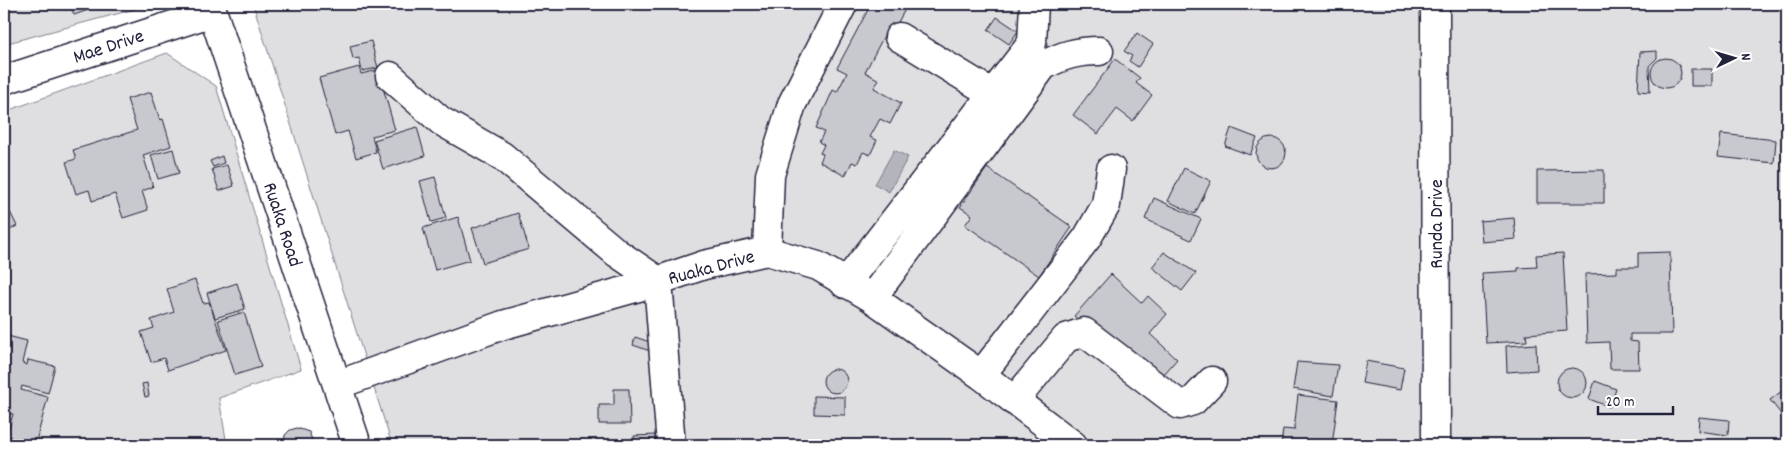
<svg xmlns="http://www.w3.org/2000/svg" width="1791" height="449" viewBox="0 0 1791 449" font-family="Dekko,sans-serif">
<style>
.green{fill:#dfdfe2;stroke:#80808e}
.water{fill:#b4b4bc;stroke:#7a7a88}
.building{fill:#c8c8cf;stroke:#22223b}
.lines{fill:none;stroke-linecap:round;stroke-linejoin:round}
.minor-casing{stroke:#22223b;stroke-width:31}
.minor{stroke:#fff;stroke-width:28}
.labels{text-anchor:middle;stroke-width:4;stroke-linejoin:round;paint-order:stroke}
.street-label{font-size:20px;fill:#22223b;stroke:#fff}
</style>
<rect width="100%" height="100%" fill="#fff"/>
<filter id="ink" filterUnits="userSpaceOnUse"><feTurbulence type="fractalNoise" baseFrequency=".02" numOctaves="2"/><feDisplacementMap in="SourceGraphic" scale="10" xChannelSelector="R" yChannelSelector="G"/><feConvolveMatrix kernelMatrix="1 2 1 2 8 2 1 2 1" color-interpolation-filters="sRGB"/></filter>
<g filter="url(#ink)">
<path class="green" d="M4 4H154L4 44Z
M253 4H1787V445H392Z
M167 53 216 86 301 369 219 398 227 445H4V112Z"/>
<path class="water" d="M894 150 908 157 889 192 875 184Z"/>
<path class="building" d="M70 4H96L97 7 74 15Z
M110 4H134L112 9Z
M871 4H908L892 33 887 30 865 72 879 80 874 88 901 103 890 124 880 119 870 137 877 140 870 155 863 152 857 164 852 162 845 176 820 162 823 154 820 153 824 145 819 142 824 132 816 128 833 90 837 92 847 73 837 68Z
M997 17 1018 31 1009 44 988 30Z
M1137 33 1153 44 1138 67 1129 61 1132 56 1124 51Z
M371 41 378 68 362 71 359 58 353 59 350 46Z
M1657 51V58L1649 66 1650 92 1638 91 1640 52Z
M1651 73a15 15 0 1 1 30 0a15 15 0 1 1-30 0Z
M1115 59 1140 78 1136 83 1152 95 1133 121 1117 109 1098 134 1073 115Z
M359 67 361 74 378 70 395 130 372 136 376 152 356 158 348 131 335 135 319 78Z
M1691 69H1712V86H1691Z
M151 92 160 120 163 119 171 146 143 155 153 187 142 191 148 210 123 218 115 194 92 201 89 190 76 194 66 162 76 159 73 150 137 130 127 99Z
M417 127 425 156 383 169 374 140Z
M1231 128 1257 138 1250 155 1225 146Z
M1721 134 1776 140 1774 163 1718 157Z
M1256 153a15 15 0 1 1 30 0a15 15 0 1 1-30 0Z
M173 149 179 173 158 179 151 155Z
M222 156 224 163 213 167 210 161Z
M227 165 234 186 219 191 212 169Z
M987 168 1072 227 1039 276 965 225 972 215 960 207Z
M1184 168 1211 181 1195 214 1168 201Z
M1604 170V203H1537V171Z
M435 177 446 218 431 222 420 181Z
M1154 198 1201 219 1191 240 1145 219Z
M6 204 17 226 4 233V205Z
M518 213 529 249 483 263 472 228Z
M458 217 470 260 435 270 423 228Z
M1514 218 1516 239 1482 242 1480 221Z
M1164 252 1196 273 1182 291 1152 267Z
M1670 252 1672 334H1630V341L1638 342 1639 369H1610L1609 342 1587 343 1585 274 1617 273V267H1638V253Z
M1563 253 1567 331 1526 334 1527 341 1486 343 1482 273 1518 271V268L1537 267 1536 255Z
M1111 274 1142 303 1148 296 1167 314 1150 334 1177 359 1159 380 1099 339 1074 316Z
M195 280 203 303 209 302 226 350 168 370 164 358 151 362 141 332 154 328 151 320 174 312 167 289Z
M237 283 245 309 215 318 207 293Z
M244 312 261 367 235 375 218 320Z
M4 335 27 341 22 363 27 365 28 360 55 366 48 393 22 386 21 390 48 397 35 445H17L5 442 13 414 4 412Z
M635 337 653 343 650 351 633 345Z
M1536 344 1537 370 1507 372 1506 346Z
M1366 361 1404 368 1400 390 1362 383Z
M1297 362 1338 365 1333 396 1293 389Z
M1557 383a15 15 0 1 1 30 0a15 15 0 1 1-30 0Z
M823 381a12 12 0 1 1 24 0a12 12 0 1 1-24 0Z
M1595 381 1616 389 1610 407 1589 399Z
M147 383 149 396 145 397 142 384Z
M1787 387V422L1770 400Z
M614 389H629L630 424H599V405H614Z
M1298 395 1338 400 1332 445H1281L1283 429 1294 430Z
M814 396 845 397V415L814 414Z
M1699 417 1729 420 1728 435 1698 431Z
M297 428 309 432 314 445H284L285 435 290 430Z
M655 435V445H634V436Z
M1557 440V445L1497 444Z"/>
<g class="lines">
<defs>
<path id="minor" d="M210 4 357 445
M1435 4 1436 445
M899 37 993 94
M390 76 441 121 502 156 617 253 658 281 671 445
M4 80 213 12
M767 251 770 175 792 104 843 4
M845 284 1032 43 1034 4
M872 298 1043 66C1062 55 1078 51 1099 51
M981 375 1087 238 1106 205 1111 169
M337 385 503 325 642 286 704 265 767 251 818 266 872 298 981 375 1073 445
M1014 401 1066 338 1084 332 1180 405 1193 401 1212 381"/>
</defs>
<use href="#minor" class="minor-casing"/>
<use href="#minor" class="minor"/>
</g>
</g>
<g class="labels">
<g class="street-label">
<text transform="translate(108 45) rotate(-18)" y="7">Mae Drive</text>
<text transform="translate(284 224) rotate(72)" y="7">Ruaka Road</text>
<text transform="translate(1435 224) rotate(-90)" y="7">Runda Drive</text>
<text transform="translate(711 266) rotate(-15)" y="7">Ruaka Drive</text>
</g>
</g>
<rect width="1791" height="449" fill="none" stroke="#fff" stroke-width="20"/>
<rect x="10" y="10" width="1771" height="429" fill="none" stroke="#22223b" stroke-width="2" filter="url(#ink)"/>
<g transform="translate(1734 58) rotate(85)" stroke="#ffffff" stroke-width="4" paint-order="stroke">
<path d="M0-4L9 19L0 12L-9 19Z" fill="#22223b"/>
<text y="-8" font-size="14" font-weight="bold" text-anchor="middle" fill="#22223b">N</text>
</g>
<path d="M1598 406v8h75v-8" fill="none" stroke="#22223b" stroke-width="2.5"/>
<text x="1606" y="406" font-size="15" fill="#22223b" stroke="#ffffff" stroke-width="4" paint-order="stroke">20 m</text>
</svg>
